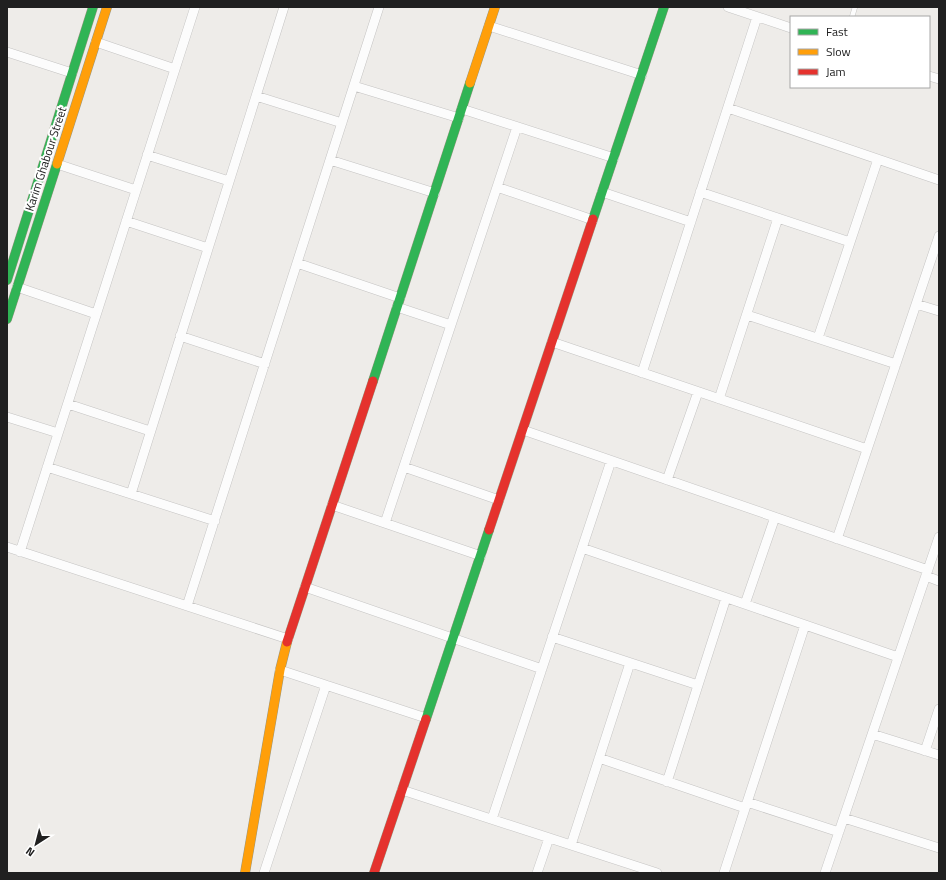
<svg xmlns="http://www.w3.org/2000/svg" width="946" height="880" viewBox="0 0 946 880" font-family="'Titillium Web',sans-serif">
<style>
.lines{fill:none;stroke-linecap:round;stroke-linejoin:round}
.lane-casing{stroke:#c5c4c3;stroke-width:5.5}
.street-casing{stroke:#c5c4c3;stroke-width:10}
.fast-casing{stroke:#989782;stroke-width:10}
.slow-casing{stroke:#989782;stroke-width:10}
.jam-casing{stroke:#989782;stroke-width:10}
.lane{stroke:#fcfcfc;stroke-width:4.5}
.street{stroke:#fcfcfc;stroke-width:9}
.fast{stroke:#30b455;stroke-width:9}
.slow{stroke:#ff9f0a;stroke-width:9}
.jam{stroke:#e5322d;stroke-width:9}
.labels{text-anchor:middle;stroke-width:4;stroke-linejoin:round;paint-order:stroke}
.street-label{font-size:12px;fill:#202020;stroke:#fff}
</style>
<rect width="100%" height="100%" fill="#eeece9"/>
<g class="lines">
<defs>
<path id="lane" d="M852 17 855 7"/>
<path id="street" d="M728 7 791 28
M489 26 642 75
M96 42 175 69
M7 52 72 73
M929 76 939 79
M354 86 459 118
M256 96 342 123
M728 108 939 180
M462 109 614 158
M147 155 229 181
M330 160 435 193
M57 164 136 190
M497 187 593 220
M602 192 691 222
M700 192 850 242
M126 221 208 248
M297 263 400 298
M17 287 96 314
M916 304 939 311
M397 307 451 325
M747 315 896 364
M180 336 265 364
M818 338 878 159
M552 342 867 449
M642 373 757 17
M719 399 778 218
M68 404 150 431
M7 417 58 433
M523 430 928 570
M47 467 215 521
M404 467 499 500
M667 480 698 392
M131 494 284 7
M332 505 481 556
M385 523 517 127
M837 539 939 236
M7 547 288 639
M582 548 898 657
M20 552 195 7
M926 576 939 581
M305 587 542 669
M745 604 775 517
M187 606 379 7
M552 637 698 685
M280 670 426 718
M872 734 939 755
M925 751 939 709
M599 758 745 808
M667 782 726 598
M402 790 657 873
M747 802 839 832
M844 818 939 848
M492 819 611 461
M571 845 630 663
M264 873 326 685
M537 873 549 838
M724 873 805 625
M825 873 939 537"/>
<path id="fast" d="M593 219 664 7
M7 280 93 7
M7 319 57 164
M373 381 470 83
M426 719 489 530"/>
<path id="slow" d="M470 83 495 7
M57 164 107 7
M245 873 280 670 287 642"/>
<path id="jam" d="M489 530 593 219
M287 642 373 381
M374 873 426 719"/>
</defs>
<use href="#lane" class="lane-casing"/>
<use href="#street" class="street-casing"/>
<use href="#fast" class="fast-casing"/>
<use href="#slow" class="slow-casing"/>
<use href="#jam" class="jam-casing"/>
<use href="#lane" class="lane"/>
<use href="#street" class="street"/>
<use href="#fast" class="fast"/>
<use href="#slow" class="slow"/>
<use href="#jam" class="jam"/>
</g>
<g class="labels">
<g class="street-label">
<text transform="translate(46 159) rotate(-72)" y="4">Karim Ghabour Street</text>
</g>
</g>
<rect width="946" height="880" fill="none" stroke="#202020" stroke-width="16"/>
<rect x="790" y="16" width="140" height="72" fill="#ffffff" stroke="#a6a6a6"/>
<rect x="798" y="29" width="20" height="6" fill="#30b455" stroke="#a6a6a6"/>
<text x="826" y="36" font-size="12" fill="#202020">Fast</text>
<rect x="798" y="49" width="20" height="6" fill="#ff9f0a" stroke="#a6a6a6"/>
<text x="826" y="56" font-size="12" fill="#202020">Slow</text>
<rect x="798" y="69" width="20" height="6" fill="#e5322d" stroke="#a6a6a6"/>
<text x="826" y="76" font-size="12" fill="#202020">Jam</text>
<g transform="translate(36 844) rotate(216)" stroke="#ffffff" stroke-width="3" paint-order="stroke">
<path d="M0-3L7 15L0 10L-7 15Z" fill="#202020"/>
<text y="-6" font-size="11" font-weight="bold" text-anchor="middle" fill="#202020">N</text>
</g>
</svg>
